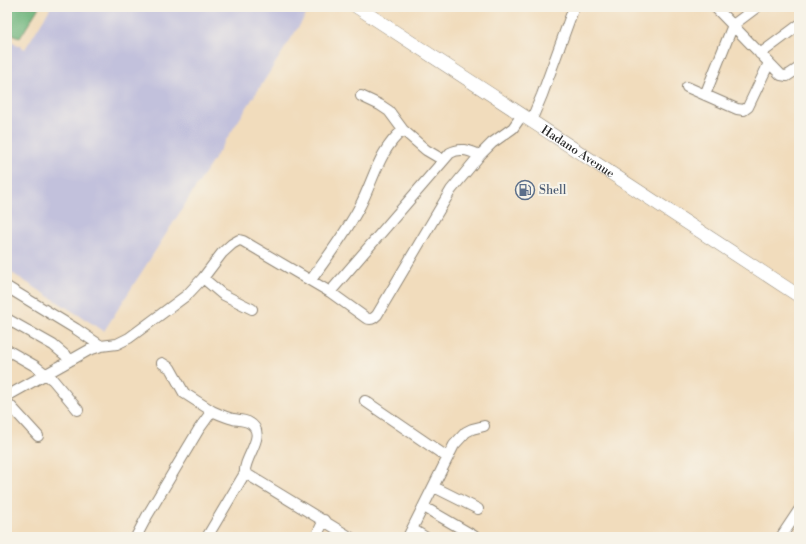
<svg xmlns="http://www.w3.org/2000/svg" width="806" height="544" viewBox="0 0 806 544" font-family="'Libre Bodoni',serif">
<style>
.industrial{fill:#c2c1dc}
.forest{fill:#6cb47a;stroke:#4c7052}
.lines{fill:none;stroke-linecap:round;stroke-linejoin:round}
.minor-casing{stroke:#8e8474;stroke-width:12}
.major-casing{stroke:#8e8474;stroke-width:14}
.minor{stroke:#fff;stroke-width:10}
.major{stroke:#fff;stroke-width:13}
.labels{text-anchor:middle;stroke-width:4;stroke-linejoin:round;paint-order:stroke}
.street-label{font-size:12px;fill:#2b2b2b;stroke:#f7f3e8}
.service-label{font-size:12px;fill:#4e5e75;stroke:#f7f3e8;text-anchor:start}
</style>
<rect width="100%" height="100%" fill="#f7f3e8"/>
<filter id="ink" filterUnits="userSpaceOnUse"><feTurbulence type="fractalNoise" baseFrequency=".025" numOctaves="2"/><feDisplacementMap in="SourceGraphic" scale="8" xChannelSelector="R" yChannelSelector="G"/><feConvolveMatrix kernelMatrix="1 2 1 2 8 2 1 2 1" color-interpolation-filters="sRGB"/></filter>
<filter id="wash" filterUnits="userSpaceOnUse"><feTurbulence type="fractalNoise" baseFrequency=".012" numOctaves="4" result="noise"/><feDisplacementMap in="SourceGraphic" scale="16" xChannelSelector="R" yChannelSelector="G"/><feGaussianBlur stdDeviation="0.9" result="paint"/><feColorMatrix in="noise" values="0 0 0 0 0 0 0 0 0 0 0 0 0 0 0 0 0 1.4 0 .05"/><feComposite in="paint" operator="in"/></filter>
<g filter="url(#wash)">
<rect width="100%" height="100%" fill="#f1dcbc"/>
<path class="industrial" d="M51 7H299L308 12 104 331 7 270V39L25 49Z"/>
<path class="forest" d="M7 7H39L20 38 7 31Z"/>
</g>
<g filter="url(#ink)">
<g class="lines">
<defs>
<path id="minor" d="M715 7 781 75 787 76 799 68
M760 54 799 25
M687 87 737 109 744 110 748 107 769 63
M705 95 733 25 757 7
M361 96 380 105 389 111 403 130 426 150 443 160
M531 121 542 95 574 7
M203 278 222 294 252 309
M311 280C328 256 346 233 360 206 374 179 379 150 403 130
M7 287 76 329 101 346
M330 292 450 153C461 147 469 151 480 155
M7 319 53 345 71 360
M7 350 35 366 53 380 78 410
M162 363 170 368 184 393 212 411
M7 396 89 350 101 346 117 344 129 338 187 295 203 278 222 253 232 244 239 240 243 241 330 292 366 318C371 320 373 319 377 315L451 190 480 155 492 143 513 128 522 115
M365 401 447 457
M7 402 38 436
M434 487 478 509
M424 507 474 536
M412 529 425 537
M136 537 147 516 199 429 212 411C219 414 225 417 233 419 238 420 243 420 248 422 270 433 243 457 245 473
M207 537 245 473 350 537
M316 537 324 520
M408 537 454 445 466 432 472 429 484 426
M781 537 799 510"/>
<g id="major">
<path id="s1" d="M357 7 799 296"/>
</g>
</defs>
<use href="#minor" class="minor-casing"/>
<use href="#major" class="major-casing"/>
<use href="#minor" class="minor"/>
<use href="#major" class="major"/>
</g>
</g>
<defs>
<symbol id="fuel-ring" viewBox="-11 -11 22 22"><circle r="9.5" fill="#f7f3e8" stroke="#5c6f8a" stroke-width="1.5"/><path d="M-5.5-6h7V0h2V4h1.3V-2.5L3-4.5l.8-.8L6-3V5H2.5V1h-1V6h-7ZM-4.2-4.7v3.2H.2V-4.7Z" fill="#5c6f8a"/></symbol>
</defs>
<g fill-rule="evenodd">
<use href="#fuel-ring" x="514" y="179" width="22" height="22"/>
</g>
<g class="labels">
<g class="street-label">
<text dy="4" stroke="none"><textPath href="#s1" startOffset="264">Hadano Avenue</textPath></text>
</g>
<g class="service-label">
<text x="539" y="194">Shell</text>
</g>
</g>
<rect width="806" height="544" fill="none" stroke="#f7f3e8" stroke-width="24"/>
</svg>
